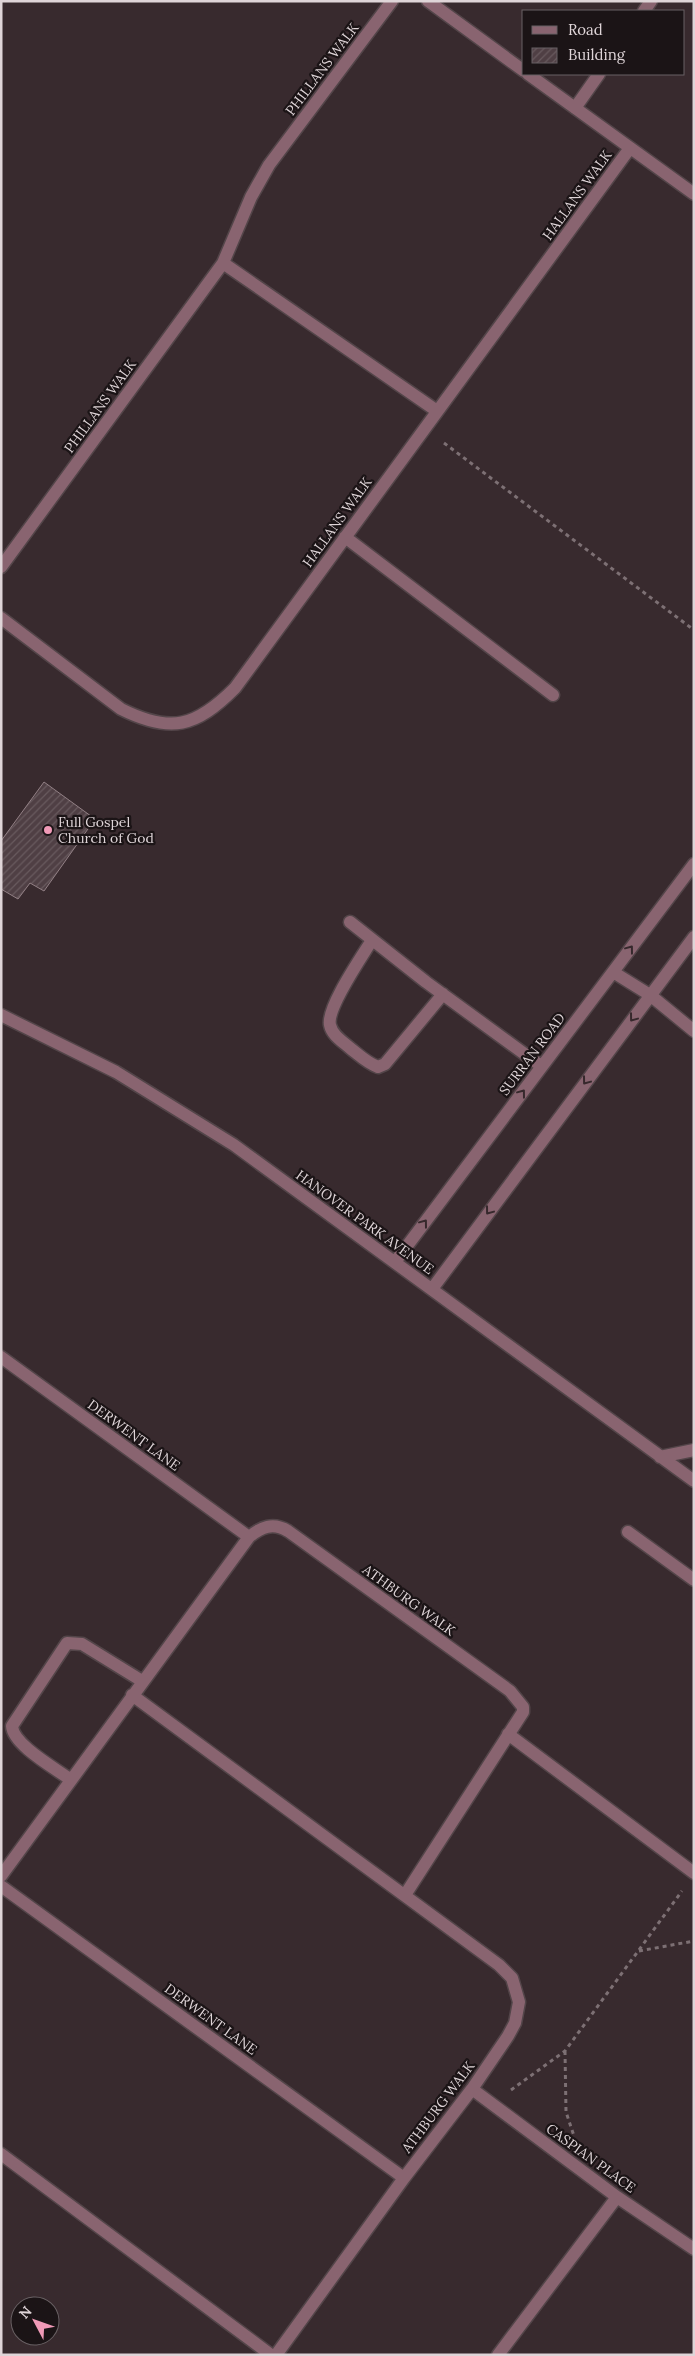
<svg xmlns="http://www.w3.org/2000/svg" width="695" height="2356" viewBox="0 0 695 2356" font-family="Lora,serif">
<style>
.building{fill:url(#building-hatch);stroke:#928085}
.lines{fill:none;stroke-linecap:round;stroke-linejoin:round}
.minor-casing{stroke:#534549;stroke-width:15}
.path{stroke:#7d7074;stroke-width:3;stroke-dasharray:4 4;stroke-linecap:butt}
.minor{stroke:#896470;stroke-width:12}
.oneway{stroke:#36282c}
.poi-dot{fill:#f09ab7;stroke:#1b1416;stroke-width:2}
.labels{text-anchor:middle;stroke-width:4.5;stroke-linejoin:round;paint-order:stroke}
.street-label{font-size:14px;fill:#dfd5d8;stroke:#1b1416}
.poi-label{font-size:14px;fill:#dfd5d8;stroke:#1b1416;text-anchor:start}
</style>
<defs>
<pattern id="building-hatch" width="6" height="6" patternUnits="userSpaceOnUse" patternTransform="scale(1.25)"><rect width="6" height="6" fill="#4f3f44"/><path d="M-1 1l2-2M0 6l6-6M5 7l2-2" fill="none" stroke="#685a5e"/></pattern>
</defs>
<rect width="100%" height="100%" fill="#382a2e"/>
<path class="building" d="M44 782 95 819 44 891 30 883 18 899 1 889V841Z"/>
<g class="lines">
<defs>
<path id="minor" d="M428 1 524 71
M644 11 651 1
M528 74 694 194
M575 108 599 74
M223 263 437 411
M345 537 553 695
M1 567 223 263 251 197 269 165 392 1
M1 618 121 709C171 734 196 727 235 688L630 148
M350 922 426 982 541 1066
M372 940C363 955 326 1008 330 1025 332 1035 342 1041 350 1048 359 1055 367 1063 378 1067L385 1064 443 994
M613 972 650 995 694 1031
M1 1015 116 1072 234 1145 694 1481
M395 1262 694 864
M432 1289 694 937
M1 1357 249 1537
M660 1457 694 1450
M628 1532 694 1580
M132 1695 499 1965 512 1978 519 2002 515 2023 508 2036 472 2089 404 2178 276 2355
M508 1734 694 1873
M71 1780C55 1768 13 1745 12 1726L67 1643 82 1644 142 1681
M1 1876 249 1537C261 1527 273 1522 288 1531L510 1691 523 1707V1712L405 1895
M1 1886 404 2178
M472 2089 617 2197 694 2249
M1 2154 271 2355
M498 2355 617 2197"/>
</defs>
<use href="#minor" class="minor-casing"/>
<path class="path" d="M444 443 694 630
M639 1951 694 1941
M565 2051 566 2112 574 2136
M511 2090 565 2051 682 1891"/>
<use href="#minor" class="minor"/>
</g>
<defs><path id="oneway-chevron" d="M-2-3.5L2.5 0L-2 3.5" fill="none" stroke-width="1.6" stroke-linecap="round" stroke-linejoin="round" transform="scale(1.25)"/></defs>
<g class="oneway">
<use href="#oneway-chevron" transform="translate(630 949) rotate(-53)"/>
<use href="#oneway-chevron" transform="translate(633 1018) rotate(127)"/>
<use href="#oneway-chevron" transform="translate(586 1081) rotate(127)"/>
<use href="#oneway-chevron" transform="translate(522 1093) rotate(-53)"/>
<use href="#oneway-chevron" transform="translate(489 1211) rotate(127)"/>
<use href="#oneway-chevron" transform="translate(424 1223) rotate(-53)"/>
</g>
<circle class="poi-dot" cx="48" cy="830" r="5"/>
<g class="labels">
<g class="street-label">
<text transform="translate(322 69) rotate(-53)" y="5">PHILLANS WALK</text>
<text transform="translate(577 195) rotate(-54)" y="5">HALLANS WALK</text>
<text transform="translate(100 406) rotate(-54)" y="5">PHILLANS WALK</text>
<text transform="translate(337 522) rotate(-54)" y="5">HALLANS WALK</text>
<text transform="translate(532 1054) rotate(-53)" y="5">SURRAN ROAD</text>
<text transform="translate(365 1222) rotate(36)" y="5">HANOVER PARK AVENUE</text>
<text transform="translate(134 1435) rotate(36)" y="5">DERWENT LANE</text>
<text transform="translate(409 1600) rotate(36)" y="5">ATHBURG WALK</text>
<text transform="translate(211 2019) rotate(36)" y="5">DERWENT LANE</text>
<text transform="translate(438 2107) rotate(-53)" y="5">ATHBURG WALK</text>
<text transform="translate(591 2158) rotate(36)" y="5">CASPIAN PLACE</text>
</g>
<g class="poi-label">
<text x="58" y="827">Full Gospel<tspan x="58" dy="16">Church of God</tspan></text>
</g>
</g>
<rect width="695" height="2356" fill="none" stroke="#dfd5d8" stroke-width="5"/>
<rect x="522" y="10" width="162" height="65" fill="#1b1416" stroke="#696164"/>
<rect x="532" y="26" width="25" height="8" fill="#896470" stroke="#696164"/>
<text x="568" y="35" font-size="15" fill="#dfd5d8">Road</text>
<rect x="532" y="48" width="25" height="15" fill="url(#building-hatch)" stroke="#696164"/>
<text x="568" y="60" font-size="15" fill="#dfd5d8">Building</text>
<g transform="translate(35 2321) rotate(311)"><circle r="24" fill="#1b1416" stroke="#696164"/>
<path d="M0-4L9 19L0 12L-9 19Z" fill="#f09ab7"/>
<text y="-8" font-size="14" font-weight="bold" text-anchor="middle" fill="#dfd5d8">N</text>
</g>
</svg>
